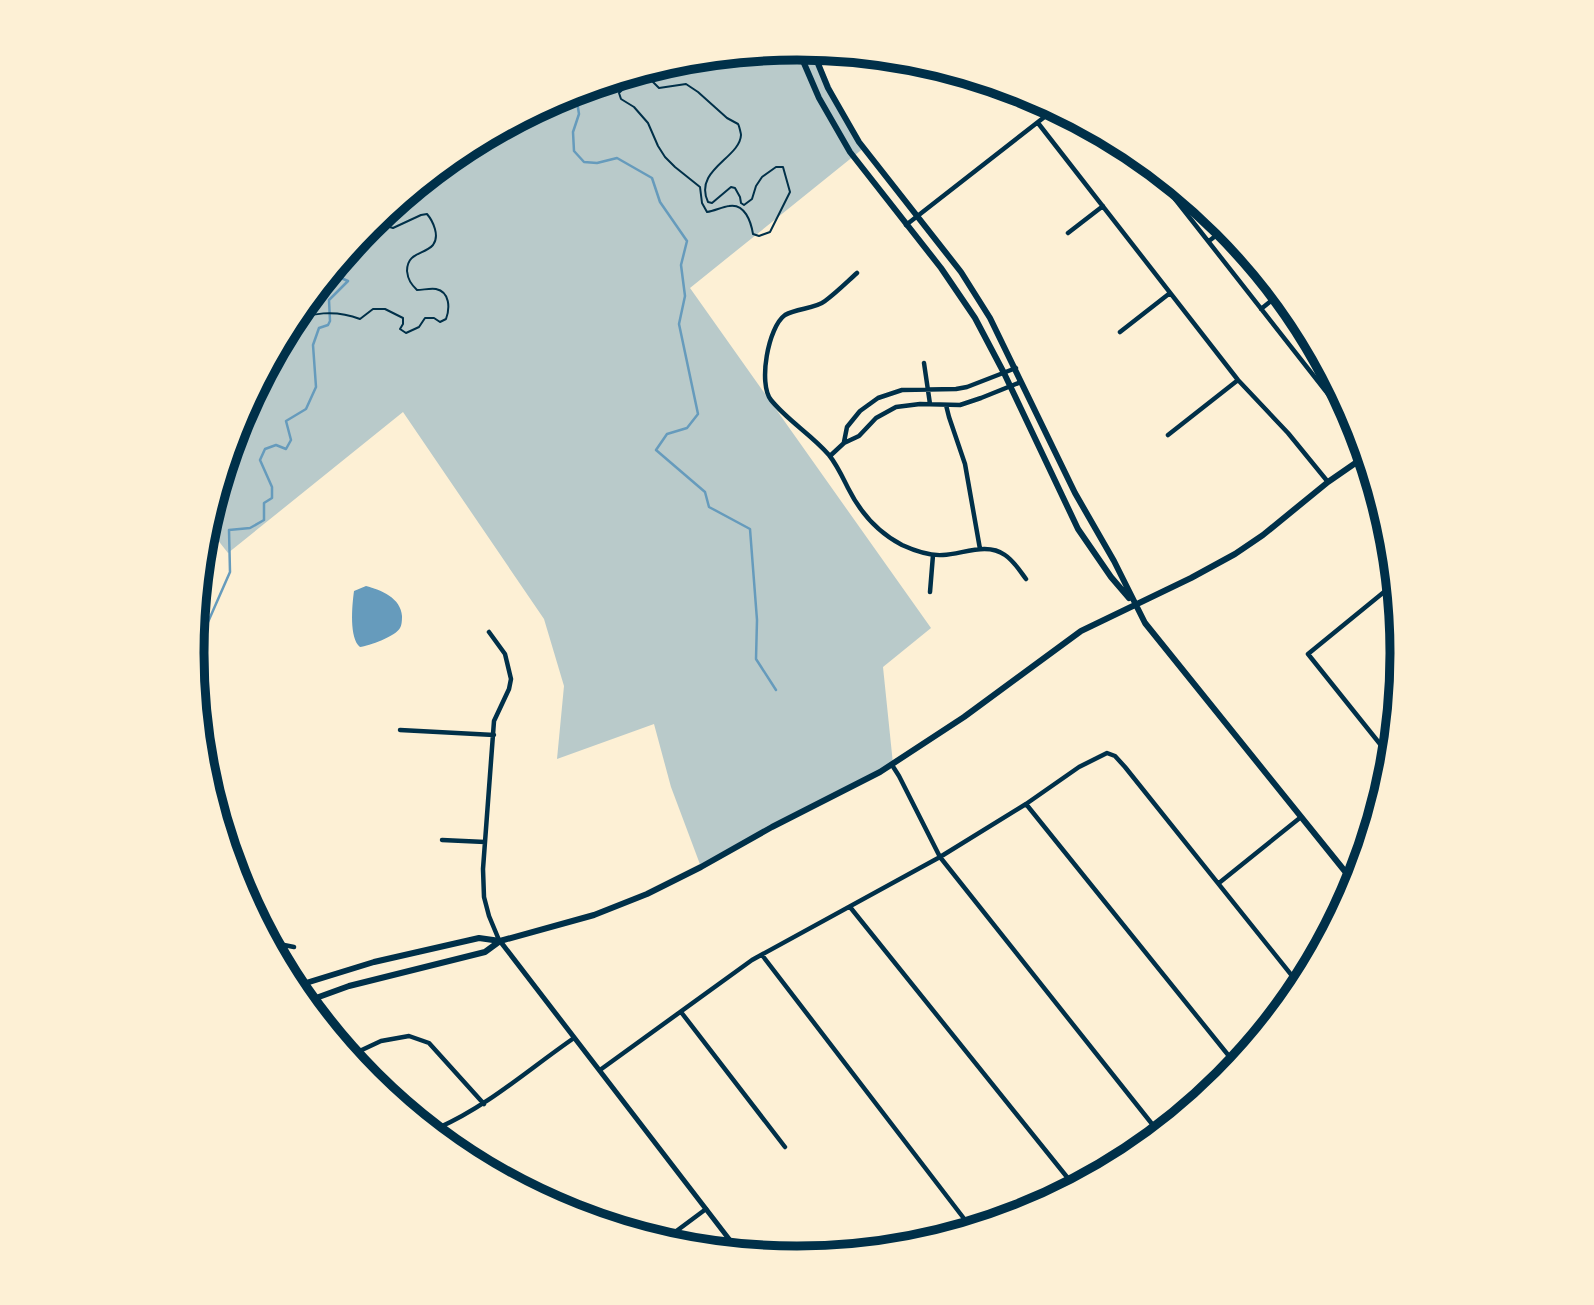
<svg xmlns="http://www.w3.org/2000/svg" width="1594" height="1305" viewBox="0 0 1594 1305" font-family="Karla,sans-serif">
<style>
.green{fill:#b9caca}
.water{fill:#669bbc}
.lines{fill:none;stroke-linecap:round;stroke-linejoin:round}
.stream{stroke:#669bbc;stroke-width:2.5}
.path{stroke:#003049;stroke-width:2}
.minor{stroke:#003049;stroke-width:4.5}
.tertiary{stroke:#003049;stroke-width:5}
.secondary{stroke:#003049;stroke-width:6}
.rim{fill:none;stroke:#003049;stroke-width:9}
</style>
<rect width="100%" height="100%" fill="#fdf0d5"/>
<path class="green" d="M797 47 814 49 839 104 865 147 690 288 931 628 883 667 893 764 701 867 671 787 654 724 557 759 564 686 544 619 403 412 228 553 206 525 238 421 294 316 369 224 461 149 566 93 679 59Z"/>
<path class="water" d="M366 586C381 590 401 598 402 616 402 619 402 625 400 628 396 636 369 646 360 647 349 638 352 606 354 591Z"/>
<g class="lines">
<path class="stream" d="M571 92 576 95 579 114 573 132 574 151 584 162 597 163 617 158 652 178 660 202 687 241 681 265 685 296 679 324 698 414 687 428 667 434 656 450 705 492 709 507 750 529 757 620 756 659 776 690
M193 643 208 622 230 572 229 530 250 528 264 520V503L272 498V487L260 460 265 449 276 445 286 449 291 440 286 421 306 409 316 387 313 345 319 328 328 325 330 321 329 300 348 281 334 275 329 279 324 280"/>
<path class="path" d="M623 76 622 82 624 88 619 93 621 99 634 107 648 123 658 146 665 157 675 167 700 187 702 203 707 212C714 211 722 207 729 206 745 203 751 222 753 234L759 236 770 232 790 192 783 167H776L762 177 756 186 752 199 744 205 741 203 740 197 735 188 731 187 712 203 708 202C693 170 740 158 741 135 741 134 739 125 738 124L727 118 698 92 686 84 659 88 653 82 651 72 657 66 706 60 716 55
M289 325C309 311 337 310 360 319L373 309H385L403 318V324L400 329 406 333 419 327 425 318H434L440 322 446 319C450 308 450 292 436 289 430 288 423 290 417 290 411 284 408 280 407 271 407 252 424 255 433 245 440 236 433 221 427 214L421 215 393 228 383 225 376 219"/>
<path class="minor" d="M1038 123 1238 380 1288 433 1328 482
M1180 188 1174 194 1175 199 1361 436
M906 225 1056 108
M1068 233 1103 206
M1209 241 1227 227
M857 273C847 282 836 293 825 301 815 309 797 308 785 315 768 327 758 384 771 400 788 421 812 435 829 455 837 465 842 476 848 488 860 512 877 532 902 545 913 550 930 556 943 555 963 554 987 542 1005 555 1014 561 1020 571 1026 579
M1261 309 1281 293
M1120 332 1170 293
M924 363 930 404
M946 405 949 417 965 464 980 549
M1168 435 1238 380
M844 442 847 427 860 411 878 398 902 390 956 389 967 387 1016 368
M830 456 844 443 859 436 876 418 896 407 920 404 960 405 981 398 1021 382
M1386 591 1398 605
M930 592 933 555
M489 632 505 654 511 679 509 689 494 721 483 869 484 897 489 916 499 940
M400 730 494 735
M1392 759 1308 654 1395 583
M892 765 899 776 940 857 1160 1134
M1026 804 1237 1066
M442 840 485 842
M1219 883 1301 817
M850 907 1075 1187
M269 942 294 947
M762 955 972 1229
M681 1012 785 1147
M349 1056 381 1041 409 1036 429 1043 484 1104
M600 1070 752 960 940 857 1026 804 1079 767 1107 753 1115 756 1125 767 1301 987
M438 1128C488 1106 529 1069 574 1038
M551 1204 562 1207 570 1213
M663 1241 706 1209
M858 1243 864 1251"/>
<path class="tertiary" d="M500 941 739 1252"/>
<path class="secondary" d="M797 47 819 98 850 152 941 268 975 318 1004 373 1078 529 1111 577 1129 598
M812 49 828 88 859 142 961 272 990 318 1075 493 1114 561 1145 623 1356 885
M293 987 374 962 479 938 500 941
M305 1002 349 986 485 952 500 941 594 915 647 894 701 867 772 827 880 772 964 717 1081 631 1191 578 1235 554 1263 535 1328 482 1367 455"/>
</g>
<path d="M0 0H1594V1305H0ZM204 653a593 593 0 1 1 1186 0a593 593 0 1 1-1186 0Z" fill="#fdf0d5" fill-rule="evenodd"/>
<path class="rim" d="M204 653a593 593 0 1 1 1186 0a593 593 0 1 1-1186 0Z"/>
</svg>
